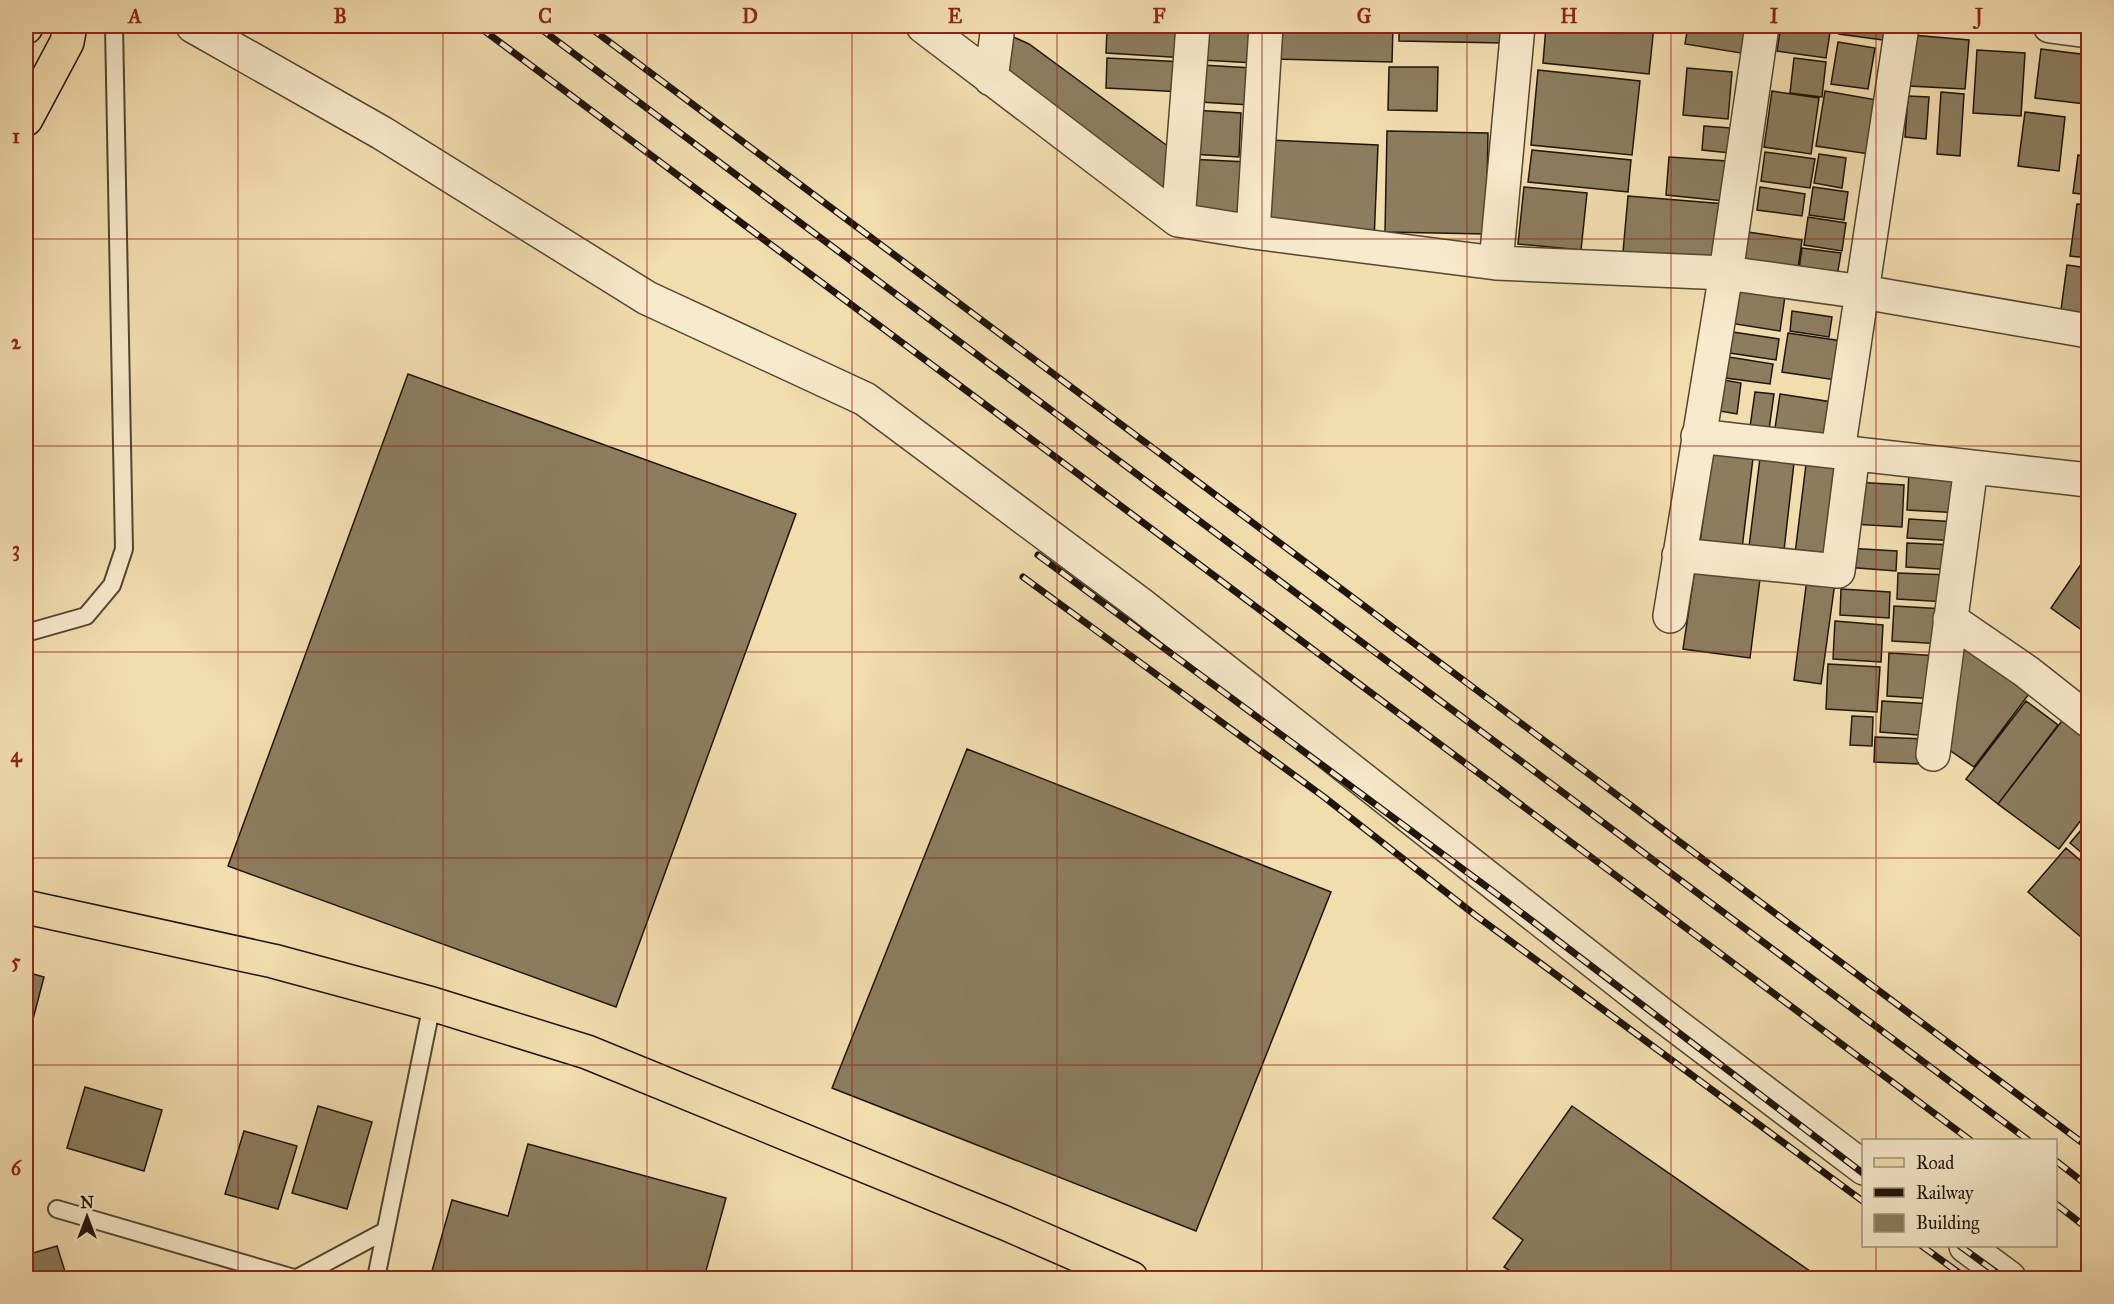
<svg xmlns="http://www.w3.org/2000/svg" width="2114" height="1304" viewBox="0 0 2114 1304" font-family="'IM FELL Great Primer',serif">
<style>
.building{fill:#8c7d5f;stroke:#1e1409;stroke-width:1.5}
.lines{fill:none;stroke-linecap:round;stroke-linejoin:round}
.lane-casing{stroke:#534632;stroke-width:20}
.street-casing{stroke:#534632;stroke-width:36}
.primary-casing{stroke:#1e1409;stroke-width:36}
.lane{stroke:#f7e9cb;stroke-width:16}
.street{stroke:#f7e9cb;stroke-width:33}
.primary{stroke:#f2ddaf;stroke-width:33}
.rail-casing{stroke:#1e1409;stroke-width:7}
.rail{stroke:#f7e9cb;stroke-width:4.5;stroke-dasharray:14;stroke-linecap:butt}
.grid{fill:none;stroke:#8f2418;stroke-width:1.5;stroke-opacity:0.55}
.neatline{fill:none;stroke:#8f2418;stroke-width:2}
.grid-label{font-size:20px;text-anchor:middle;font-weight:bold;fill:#8f2418}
</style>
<rect width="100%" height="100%" fill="#f2ddaf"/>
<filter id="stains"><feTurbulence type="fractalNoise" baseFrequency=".00333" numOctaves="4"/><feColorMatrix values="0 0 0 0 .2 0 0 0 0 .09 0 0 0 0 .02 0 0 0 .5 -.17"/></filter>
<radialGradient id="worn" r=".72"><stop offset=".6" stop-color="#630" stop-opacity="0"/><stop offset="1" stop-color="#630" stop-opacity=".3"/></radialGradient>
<path class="building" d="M1017 26H1080V32L1016 28Z
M1204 26 1257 29 1255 63 1202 60Z
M1275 26H1393L1392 62 1274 59Z
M1399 26H1505L1504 43 1399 41Z
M1546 26H1654L1649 74 1543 63Z
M1688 26H1758L1753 55 1685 44Z
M1781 26H1831L1826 58 1777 51Z
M1841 26H1892L1890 41 1839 34Z
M1107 30 1188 34 1187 58 1106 53Z
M1009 35 1029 44 1173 150 1164 204 1006 79Z
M1912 35 1969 40 1965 89 1909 86Z
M1838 42 1875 48 1868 89 1831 84Z
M2041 49 2088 55V79L2085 104 2035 98Z
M1977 50 2025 53 2021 116 1973 113Z
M1107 58 1185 62 1183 92 1106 88Z
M1794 58 1826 62 1822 97 1790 93Z
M1202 65 1252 68 1250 105 1200 102Z
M1389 67H1438L1437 111 1388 110Z
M1687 68 1732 72 1728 119 1683 115Z
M1538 70 1640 81 1632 155 1531 145Z
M1772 91 1819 98 1811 154 1764 147Z
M1825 91 1877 100 1869 154 1816 146Z
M1941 92 1964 94 1960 156 1937 154Z
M1908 96 1929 97 1926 139 1905 137Z
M1193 110 1241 113 1239 157 1191 154Z
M2087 111H2088V150H2083Z
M2025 112 2065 117 2059 171 2018 166Z
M1704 126 1743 129 1740 154 1702 150Z
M1387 131 1488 133 1486 234 1385 232Z
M1268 140 1378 145 1374 241 1264 221Z
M1532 150 1631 160 1628 192 1528 182Z
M1765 152 1815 159 1810 188 1761 181Z
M1819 154 1846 158 1842 188 1814 183Z
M2078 155 2088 157V195L2073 193Z
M1669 157 1727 161 1724 201 1666 195Z
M1188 159 1248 162 1245 213 1186 209Z
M1524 187 1587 193 1581 250 1518 244Z
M1760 187 1805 194 1802 216 1757 210Z
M1813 187 1848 192 1844 220 1809 215Z
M1628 196 1726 204 1721 260 1623 252Z
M2077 204 2088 205V258L2070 256Z
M1808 217 1846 223 1842 251 1804 245Z
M1748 232 1802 240 1798 268 1744 260Z
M1802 248 1841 253 1836 282 1798 277Z
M2067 265 2088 268V321L2060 317Z
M1736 281 1786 289 1780 331 1729 323Z
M1792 311 1832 317 1829 337 1790 331Z
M1726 331 1779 339 1776 360 1723 352Z
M1788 333 1842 341 1836 380 1782 372Z
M1729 357 1773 364 1770 384 1726 378Z
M408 374 796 514 616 1007 228 866Z
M1724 380 1741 383 1737 414 1719 411Z
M1755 392 1774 394 1768 437 1749 434Z
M1780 394 1832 402 1826 442 1774 435Z
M1761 450 1795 454 1783 559 1748 555Z
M1711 453 1753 458 1741 557 1699 552Z
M1807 456 1845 461 1832 566 1794 562Z
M1909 472 1963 475 1961 513 1907 510Z
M1855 482 1904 485 1902 527 1853 524Z
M1909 519 1957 522 1956 541 1907 538Z
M1907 543 1957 545 1955 570 1906 567Z
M1846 548 1897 551 1896 571 1845 567Z
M2088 554V623L2083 631 2051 608Z
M1696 562 1761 571 1750 658 1683 649Z
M1808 571 1836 575 1821 684 1794 680Z
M1898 573 1949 575 1948 602 1897 599Z
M1841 589 1890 592 1889 618 1840 615Z
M1894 606 1945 609 1943 644 1892 641Z
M1835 621 1883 625 1881 662 1833 659Z
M1953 628 2035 686 1974 767 1939 743Z
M1889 653 1941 656 1938 699 1887 696Z
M1828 664 1880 667 1877 712 1826 709Z
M1882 701 1933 704 1931 736 1880 732Z
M2026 701 2058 725 1998 804 1966 779Z
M1852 716 1873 717 1872 746 1850 745Z
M2065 717 2088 735V811L2059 849 1998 804Z
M1875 737 1926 739 1919 764 1874 762Z
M967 749 1331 892 1196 1231 832 1088Z
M2088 822V858L2070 843Z
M2066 848 2088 867V943L2028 892Z
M26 972 44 977 26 1046Z
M85 1087 162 1110 144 1171 67 1148Z
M318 1106 372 1122 347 1209 292 1193Z
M1572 1106 1820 1278H1521L1504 1267 1523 1240 1493 1218Z
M244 1131 297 1146 278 1209 225 1194Z
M528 1144 726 1198 704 1278H430L452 1200 508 1216Z
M57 1246 67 1278H26V1255Z
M203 1271 226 1278H201Z"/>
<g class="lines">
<defs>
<path id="lane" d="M26 633 86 616 112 585 124 549 114 26
M57 1209 294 1278
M297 1278 385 1231
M376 1278 432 1004"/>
<path id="street" d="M193 26 382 133 647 298 865 399 1140 604 1658 1012 1864 1168
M923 26 1178 220 1253 232 1496 263 1726 273 1863 292 2088 331
M2050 26 2088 31
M991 79 998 26
M1178 220 1193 26
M1253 232 1266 26
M1496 263 1518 26
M1698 436 2088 480
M1838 451 1902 26
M1679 555 1838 571 1853 453
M1670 616 1726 273 1762 26
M1950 619 2027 672 2088 720
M1933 754 1971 467
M1966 1246 2009 1278"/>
<path id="primary" d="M26 27V26
M26 119 67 42 70 26
M26 907 273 961 432 1004 587 1052 1005 1223 1131 1278"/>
</defs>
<use href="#lane" class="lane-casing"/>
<use href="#street" class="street-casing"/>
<use href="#primary" class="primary-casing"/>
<use href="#lane" class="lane"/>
<use href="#street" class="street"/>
<use href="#primary" class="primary"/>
<defs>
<path id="rail" d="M478 26 1970 1140
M537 26 2028 1140
M588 26 2088 1147
M1038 555 1502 898 1864 1174
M1023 577 1324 797 1475 915 1864 1202
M2056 1161 2088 1186
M2056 1204 2088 1229
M1922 1246 1966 1278
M1960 1246 2004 1278"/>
</defs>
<use href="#rail" class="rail-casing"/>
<use href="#rail" class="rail"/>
</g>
<path class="grid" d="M238 26V1278M443 26V1278M647 26V1278M852 26V1278M1057 26V1278M1262 26V1278M1467 26V1278M1671 26V1278M1876 26V1140M26 239H2088M26 446H2088M26 652H2088M26 858H2088M26 1065H2088M1876 1246V1278"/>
<rect width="2114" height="1304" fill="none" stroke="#f2ddaf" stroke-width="66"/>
<rect x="1862" y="1139" width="195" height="108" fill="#f7e9cb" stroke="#a0947d" stroke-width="1.5"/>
<rect x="1874" y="1158" width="30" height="9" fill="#f2ddaf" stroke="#a0947d" stroke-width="1.5"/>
<text x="1916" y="1169" font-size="18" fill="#1e1409">Road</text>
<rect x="1874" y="1188" width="30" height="9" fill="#1e1409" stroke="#a0947d" stroke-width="1.5"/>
<text x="1916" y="1199" font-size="18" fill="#1e1409">Railway</text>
<rect x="1874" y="1214" width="30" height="18" fill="#8c7d5f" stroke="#a0947d" stroke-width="1.5"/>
<text x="1916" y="1229" font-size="18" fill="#1e1409">Building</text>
<g transform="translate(87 1217)" stroke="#f7e9cb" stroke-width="4.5" paint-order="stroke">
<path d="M0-4.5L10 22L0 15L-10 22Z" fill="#1e1409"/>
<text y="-9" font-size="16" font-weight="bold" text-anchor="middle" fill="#1e1409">N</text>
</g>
<rect x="33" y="33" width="2048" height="1238" class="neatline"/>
<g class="grid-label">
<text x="135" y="23">A</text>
<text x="340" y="23">B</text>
<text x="545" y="23">C</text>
<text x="750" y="23">D</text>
<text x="955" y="23">E</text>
<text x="1159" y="23">F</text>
<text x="1364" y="23">G</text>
<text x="1569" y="23">H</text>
<text x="1774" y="23">I</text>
<text x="1979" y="23">J</text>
<text x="16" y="143">1</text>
<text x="16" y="349">2</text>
<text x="16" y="556">3</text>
<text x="16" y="762">4</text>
<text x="16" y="968">5</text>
<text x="16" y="1175">6</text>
</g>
<rect width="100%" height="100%" filter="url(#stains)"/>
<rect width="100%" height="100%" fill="url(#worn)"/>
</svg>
